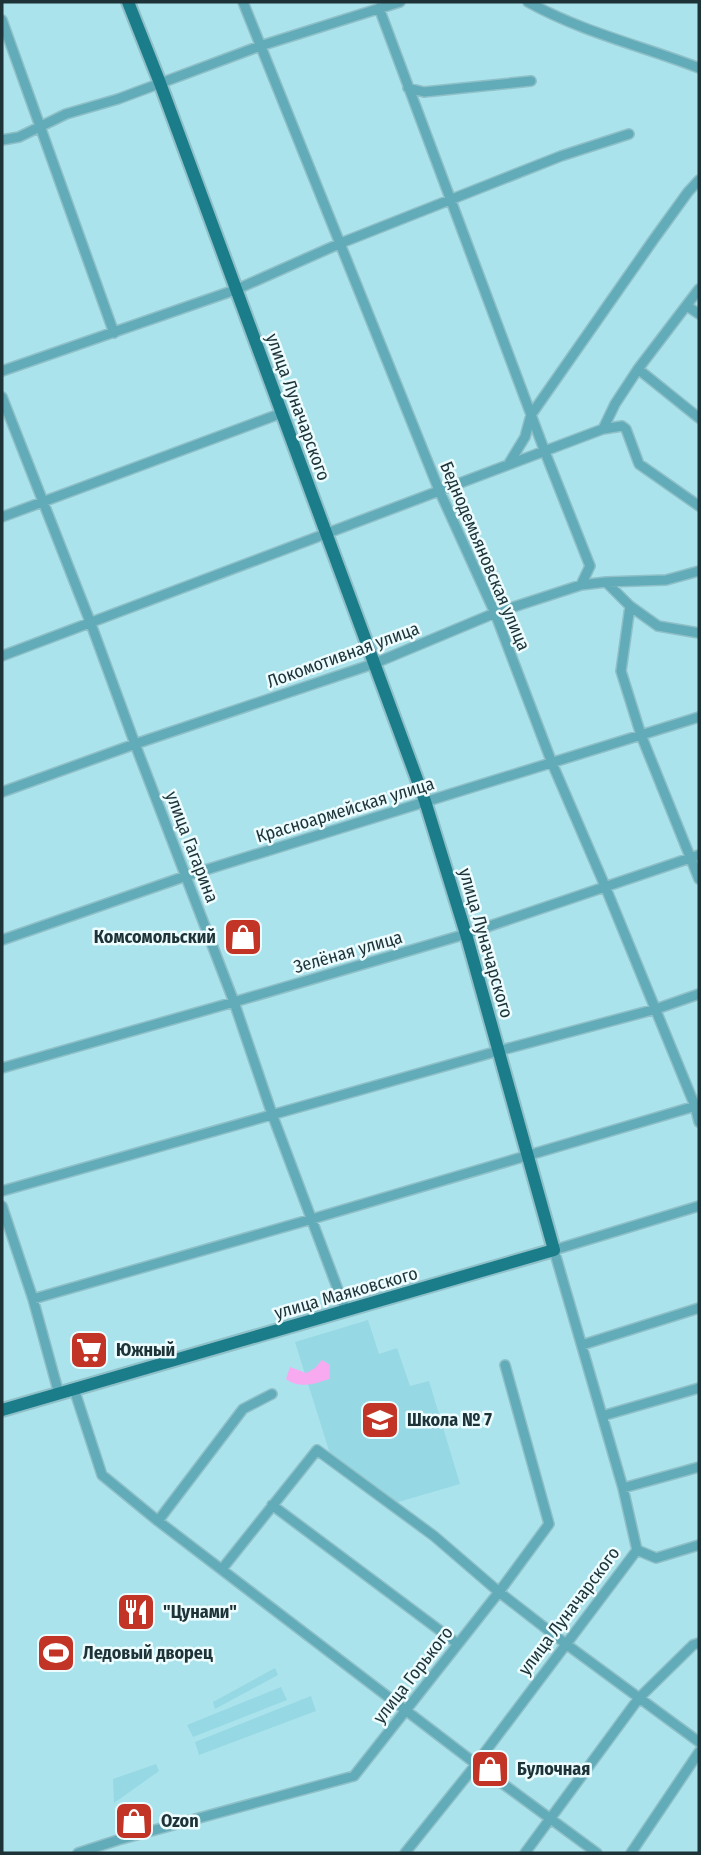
<svg xmlns="http://www.w3.org/2000/svg" width="701" height="1855" viewBox="0 0 701 1855" font-family="'Fira Sans Condensed',sans-serif">
<style>
.built{fill:#96d8e3}
.green{fill:#f8aaf1}
.lines{fill:none;stroke-linecap:round;stroke-linejoin:round}
.minor-casing{stroke:#8fc0c8;stroke-width:12}
.major-casing{stroke:#8fc0c8;stroke-width:16}
.minor{stroke:#62abb8;stroke-width:9}
.major{stroke:#1b7c8a;stroke-width:12}
.labels{text-anchor:middle;stroke-width:5;stroke-linejoin:round;paint-order:stroke}
.street-label{font-size:18px;fill:#1d3337;stroke:#ecfcff}
.poi-label{font-size:18px;font-weight:bold;fill:#1d3337;stroke:#ecfcff;text-anchor:start}
</style>
<rect width="100%" height="100%" fill="#abe3ec"/>
<path class="built" d="M368 1320 379 1354 397 1348 410 1386 429 1381 460 1484 395 1503 330 1454 295 1342Z
M275 1668 278 1675 215 1709 213 1702Z
M281 1687 287 1700 193 1737 187 1725Z
M311 1696 316 1711 199 1755 195 1742Z
M156 1764 159 1771 114 1803 113 1779Z"/>
<path class="green" d="M322 1360 330 1365 329 1379C315 1384 299 1389 286 1379L290 1367 306 1373 315 1368Z"/>
<g class="lines">
<defs>
<path id="minor" d="M243 2 439 490 495 613 552 763 605 886 695 1106 699 1122
M528 2C582 32 642 46 699 68
M379 8 545 452 590 566 581 585
M2 20 114 333
M408 88 424 92 531 81
M2 140 19 137 66 114 118 99 260 46 400 2
M687 306 699 314
M638 369 699 289
M2 371 235 290 341 243 561 156 629 134
M2 397 91 624 135 744 234 1002 272 1114 346 1311
M603 429 615 404 638 369 699 418
M508 465 525 437 531 415 654 239 688 192 699 180
M2 517 282 413
M606 582 630 606 621 671 641 735 699 879
M630 606 658 626 699 633
M2 656 603 429 622 426 626 429 639 464 699 506
M2 792 135 744 373 664 495 613 581 585 606 582 666 580 699 571
M2 940 186 876 699 717
M2 1068 234 1002 466 934 699 855
M2 1191 498 1051 656 1009 699 994
M2 1206 33 1299 59 1394
M33 1299 312 1219 699 1105
M582 1345 699 1308
M74 1389 102 1475 158 1521 476 1764 597 1853
M602 1416 699 1388
M623 1488 699 1467
M272 1505 458 1644
M158 1521 243 1409 272 1394
M637 1550 656 1558 699 1545
M222 1569 317 1450 434 1536 499 1592 566 1644 699 1742
M78 1853 118 1840 354 1776 499 1592 549 1524 505 1365
M405 1853 470 1772 637 1550 623 1488 554 1250 699 1206
M525 1853 639 1698 693 1645 699 1643
M631 1853 699 1752"/>
<path id="major" d="M2 1410 554 1250 466 934 425 801 160 83 128 2"/>
</defs>
<use href="#minor" class="minor-casing"/>
<use href="#major" class="major-casing"/>
<use href="#minor" class="minor"/>
<use href="#major" class="major"/>
</g>
<defs>
<symbol id="shop-square" viewBox="-11 -11 22 22"><rect x="-9" y="-9" width="18" height="18" rx="4" fill="#c13426" stroke="#ecfcff"/><path d="M-5-2.5h2.3a2.7 3.5 0 0 1 5.4 0H5L5.5 6h-11ZM-1.5-2.5h3a1.5 2.3 0 0 0-3 0Z" fill="#fff"/></symbol>
<symbol id="supermarket-square" viewBox="-11 -11 22 22"><rect x="-9" y="-9" width="18" height="18" rx="4" fill="#c13426" stroke="#ecfcff"/><path d="M-6-5.5h2.5l.6 2H6L4.5 2H-2.5L-4.4-4H-6ZM-1.5 3.2a1.3 1.3 0 1 0 .1 0ZM3 3.2a1.3 1.3 0 1 0 .1 0Z" fill="#fff"/></symbol>
<symbol id="school-square" viewBox="-11 -11 22 22"><rect x="-9" y="-9" width="18" height="18" rx="4" fill="#c13426" stroke="#ecfcff"/><path d="M0-5L7-2L0 1L-7-2ZM-4 1L0 2.5L4 1V4Q0 6-4 4Z" fill="#fff"/></symbol>
<symbol id="restaurant-square" viewBox="-11 -11 22 22"><rect x="-9" y="-9" width="18" height="18" rx="4" fill="#c13426" stroke="#ecfcff"/><path d="M-5-6h1v4h1v-4h1v4h1v-4h1v5L-1.5 .5V6h-2V.5L-5-1ZM5-6V6H3V1.5H1.5Q1.5-4 5-6Z" fill="#fff"/></symbol>
<symbol id="stadium-square" viewBox="-11 -11 22 22"><rect x="-9" y="-9" width="18" height="18" rx="4" fill="#c13426" stroke="#ecfcff"/><path d="M0-5a6.5 5 0 1 0 0 10a6.5 5 0 1 0 0-10ZM-3.5-1.8h7v3.6h-7Z" fill="#fff"/></symbol>
</defs>
<g fill-rule="evenodd">
<use href="#shop-square" x="221" y="915" width="44" height="44"/>
<use href="#supermarket-square" x="67" y="1328" width="44" height="44"/>
<use href="#school-square" x="358" y="1398" width="44" height="44"/>
<use href="#restaurant-square" x="114" y="1590" width="44" height="44"/>
<use href="#stadium-square" x="34" y="1631" width="44" height="44"/>
<use href="#shop-square" x="468" y="1747" width="44" height="44"/>
<use href="#shop-square" x="112" y="1799" width="44" height="44"/>
</g>
<g class="labels">
<g class="street-label">
<text transform="translate(298 407) rotate(70)" y="6">улица Луначарского</text>
<text transform="translate(485 556) rotate(67)" y="6">Беднодемьяновская улица</text>
<text transform="translate(343 655) rotate(-20)" y="6">Локомотивная улица</text>
<text transform="translate(345 810) rotate(-17)" y="6">Красноармейская улица</text>
<text transform="translate(192 847) rotate(69)" y="6">улица Гагарина</text>
<text transform="translate(486 943) rotate(74)" y="6">улица Луначарского</text>
<text transform="translate(348 952) rotate(-16)" y="6">Зелёная улица</text>
<text transform="translate(346 1293) rotate(-16)" y="6">улица Маяковского</text>
<text transform="translate(569 1611) rotate(-53)" y="6">улица Луначарского</text>
<text transform="translate(413 1675) rotate(-52)" y="6">улица Горького</text>
</g>
<g class="poi-label">
<text x="216" y="943" text-anchor="end">Комсомольский</text>
<text x="116" y="1356">Южный</text>
<text x="407" y="1426">Школа № 7</text>
<text x="163" y="1618">"Цунами"</text>
<text x="83" y="1659">Ледовый дворец</text>
<text x="517" y="1775">Булочная</text>
<text x="161" y="1827">Ozon</text>
</g>
</g>
<rect width="701" height="1855" fill="none" stroke="#1d3337" stroke-width="7"/>
</svg>
